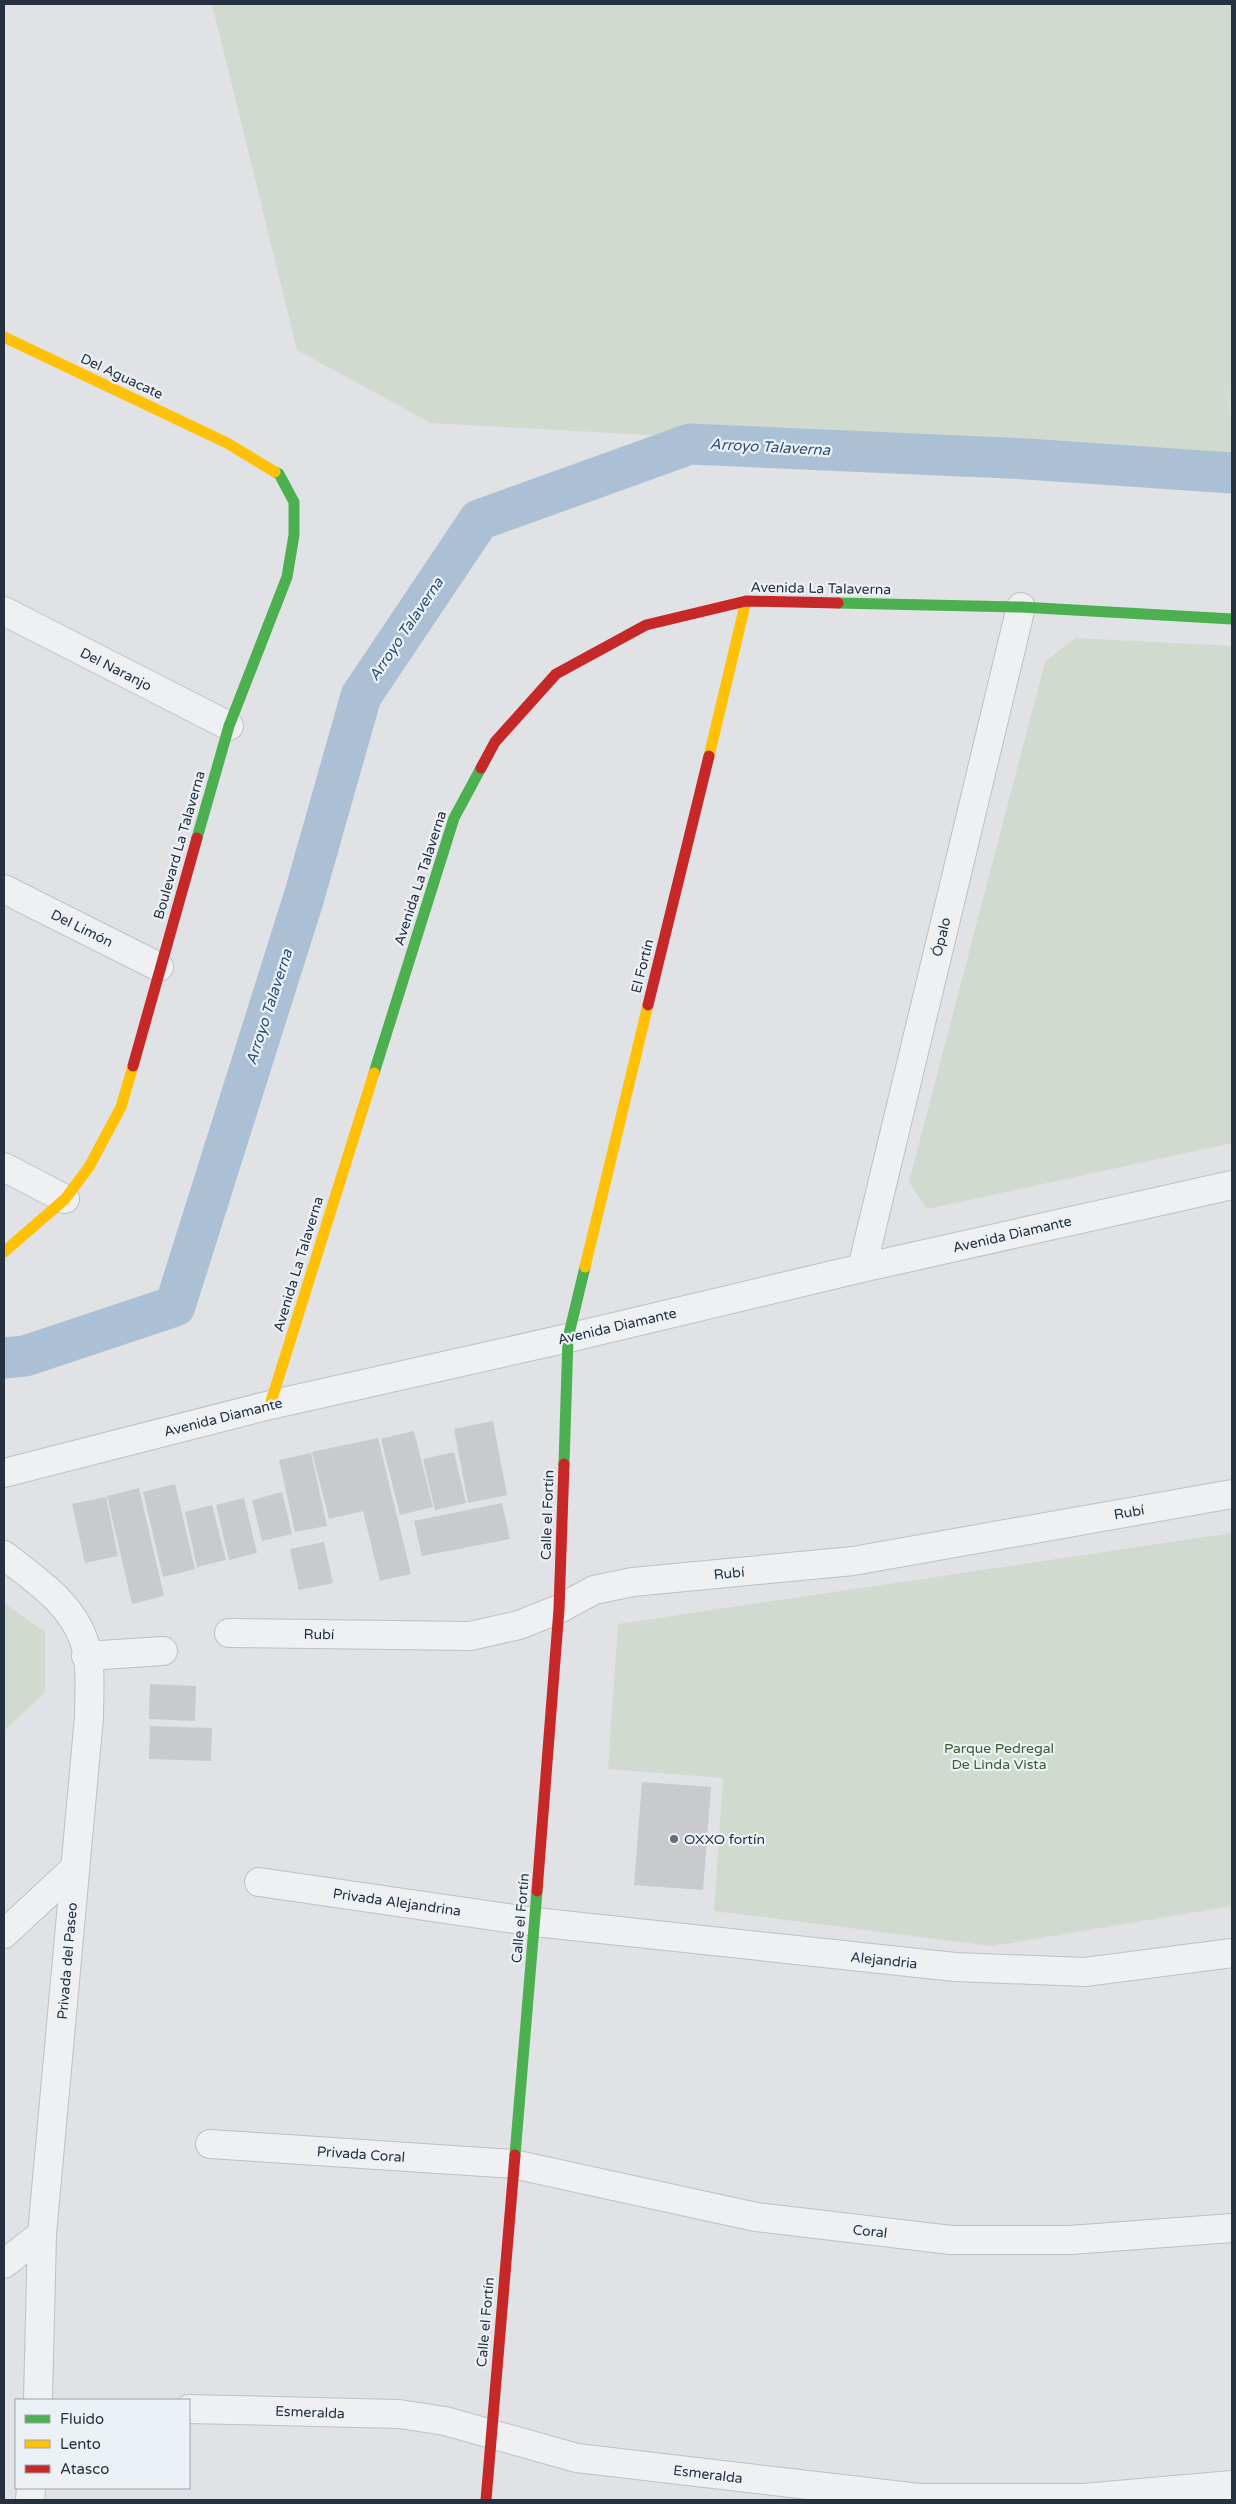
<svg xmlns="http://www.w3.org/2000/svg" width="1236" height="2504" viewBox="0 0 1236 2504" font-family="'Varela Round',sans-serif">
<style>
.green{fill:#d0dacf}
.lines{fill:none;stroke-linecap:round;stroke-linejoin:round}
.canal{stroke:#abc0d4;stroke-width:41}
.building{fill:#c8cace}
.street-casing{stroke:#bec0c3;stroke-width:30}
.street{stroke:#eff0f2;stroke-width:28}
.fast{stroke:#4caf50;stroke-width:11}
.slow{stroke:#ffc107;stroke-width:11}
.jam{stroke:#c62828;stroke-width:11}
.poi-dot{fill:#666e7a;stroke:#ecf1f6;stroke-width:2}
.labels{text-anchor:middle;stroke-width:4.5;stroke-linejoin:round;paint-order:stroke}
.street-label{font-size:14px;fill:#253040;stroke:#ecf1f6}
.park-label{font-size:14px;fill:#3a5d31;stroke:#ecf1f6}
.poi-label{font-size:14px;fill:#253040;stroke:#ecf1f6;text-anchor:start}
.water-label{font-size:15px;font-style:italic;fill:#2b5078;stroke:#ecf1f6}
</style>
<rect width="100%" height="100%" fill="#e0e2e5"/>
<path class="green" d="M212 4H1232V414L1219 355 1232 418V467L431 423 297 350Z
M1075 638 1232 646V1143L927 1209 909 1182 1045 662Z
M1232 1533V1906L992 1946 714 1911 723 1778 608 1769 618 1624Z
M4 1603 45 1632V1692L4 1731Z"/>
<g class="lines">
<path class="canal" d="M4 1358 25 1356 175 1306 304 897 361 696 479 520 690 444 1027 459 1232 473"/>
</g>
<path class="building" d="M493 1421 507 1495 468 1503 454 1429Z
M414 1431 433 1507 400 1515 381 1439Z
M378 1438 411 1574 380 1581 363 1511 329 1519 312 1452Z
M454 1452 466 1503 435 1510 423 1459Z
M311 1453 327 1526 295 1532 279 1460Z
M175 1484 195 1569 163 1577 143 1492Z
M139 1488 164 1596 132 1604 107 1496Z
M282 1492 292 1534 262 1541 252 1500Z
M106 1497 118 1556 85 1563 72 1504Z
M244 1498 257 1553 229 1560 216 1505Z
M502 1503 510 1539 422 1556 414 1521Z
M212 1505 226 1560 197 1567 185 1512Z
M324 1542 333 1583 299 1590 290 1549Z
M150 1684 196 1686 195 1721 149 1719Z
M150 1726 212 1728 211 1761 149 1759Z
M642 1782 711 1787 703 1890 634 1885Z"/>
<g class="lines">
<defs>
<path id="street" d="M4 611 229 726
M4 889 159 967
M4 1167 65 1199
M862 1268 1021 607
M4 1473 270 1405 568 1338 862 1268 1232 1185
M4 1555C34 1579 72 1603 84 1641 92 1664 89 1693 89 1717L42 2234 38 2400
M229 1633 470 1636 519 1625 559 1609 594 1590 633 1582 853 1561 1232 1494
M86 1656 163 1651
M259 1882 535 1922 955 1967 1085 1972 1232 1953
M4 1934 75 1868
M210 2144 513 2164 756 2217 951 2240H1070L1232 2228
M4 2264 42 2234
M189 2409 399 2414 445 2421 577 2458 919 2498H1083L1232 2485
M30 2500 31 2488"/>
</defs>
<use href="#street" class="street-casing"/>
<use href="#street" class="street"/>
<path class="fast" d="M838 603 1021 607 1232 619
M197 838 229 726 287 577 294 535V502L279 474 275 472
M374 1073 454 818 481 768
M564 1464 568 1338 585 1267
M515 2155 537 1891"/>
<path class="slow" d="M4 337 227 443 275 472
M709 756 746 601
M4 1252 65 1199 89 1167 121 1107 133 1066
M585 1267 648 1005
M270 1405 374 1073"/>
<path class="jam" d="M481 768 495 742 556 674 646 625 746 601 838 603
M648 1005 709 756
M133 1066 197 838
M537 1891 559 1609 564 1464
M486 2500 515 2155"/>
</g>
<circle class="poi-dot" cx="674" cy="1839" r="5"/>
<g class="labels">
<g class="street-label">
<text transform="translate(122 376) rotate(25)" y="5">Del Aguacate</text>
<text transform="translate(821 588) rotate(1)" y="5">Avenida La Talaverna</text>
<text transform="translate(116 669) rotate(27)" y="5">Del Naranjo</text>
<text transform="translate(179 845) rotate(-74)" y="5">Boulevard La Talaverna</text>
<text transform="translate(420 878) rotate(-72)" y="5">Avenida La Talaverna</text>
<text transform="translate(82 928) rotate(26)" y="5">Del Limón</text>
<text transform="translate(941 937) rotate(-76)" y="5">Ópalo</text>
<text transform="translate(642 966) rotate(-76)" y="5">El Fortín</text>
<text transform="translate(1012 1234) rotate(-13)" y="5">Avenida Diamante</text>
<text transform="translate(298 1264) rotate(-73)" y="5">Avenida La Talaverna</text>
<text transform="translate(617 1326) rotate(-13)" y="5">Avenida Diamante</text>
<text transform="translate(223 1417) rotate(-14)" y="5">Avenida Diamante</text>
<text transform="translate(1129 1512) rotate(-10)" y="5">Rubí</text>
<text transform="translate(547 1515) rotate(-88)" y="5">Calle el Fortín</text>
<text transform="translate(729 1573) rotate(-6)" y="5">Rubí</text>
<text transform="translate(319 1634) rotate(1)" y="5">Rubí</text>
<text transform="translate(397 1902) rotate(8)" y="5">Privada Alejandrina</text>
<text transform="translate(520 1918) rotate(-85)" y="5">Calle el Fortín</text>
<text transform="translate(884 1960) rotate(6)" y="5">Alejandria</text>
<text transform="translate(67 1961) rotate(-85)" y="5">Privada del Paseo</text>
<text transform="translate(361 2154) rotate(4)" y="5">Privada Coral</text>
<text transform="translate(870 2231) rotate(6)" y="5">Coral</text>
<text transform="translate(485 2322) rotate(-85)" y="5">Calle el Fortín</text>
<text transform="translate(310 2412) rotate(2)" y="5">Esmeralda</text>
<text transform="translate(708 2474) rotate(7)" y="5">Esmeralda</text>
</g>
<g class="park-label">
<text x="999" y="1753">Parque Pedregal<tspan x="999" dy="16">De Linda Vista</tspan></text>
</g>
<g class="poi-label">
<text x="684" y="1844">OXXO fortín</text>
</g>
<g class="water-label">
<text transform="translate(770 447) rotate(3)" y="5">Arroyo Talaverna</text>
<text transform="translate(406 629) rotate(-56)" y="5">Arroyo Talaverna</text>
<text transform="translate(269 1007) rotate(-72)" y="5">Arroyo Talaverna</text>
</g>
</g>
<rect width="1236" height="2504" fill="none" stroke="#253040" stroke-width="10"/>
<rect x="15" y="2399" width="175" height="90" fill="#ecf1f6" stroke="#9ca4ad"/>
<rect x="25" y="2415" width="25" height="8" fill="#4caf50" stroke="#9ca4ad"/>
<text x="60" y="2424" font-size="15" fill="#253040">Fluido</text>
<rect x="25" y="2440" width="25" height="8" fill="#ffc107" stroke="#9ca4ad"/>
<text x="60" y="2449" font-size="15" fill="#253040">Lento</text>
<rect x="25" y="2465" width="25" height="8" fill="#c62828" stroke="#9ca4ad"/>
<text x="60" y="2474" font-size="15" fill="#253040">Atasco</text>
</svg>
